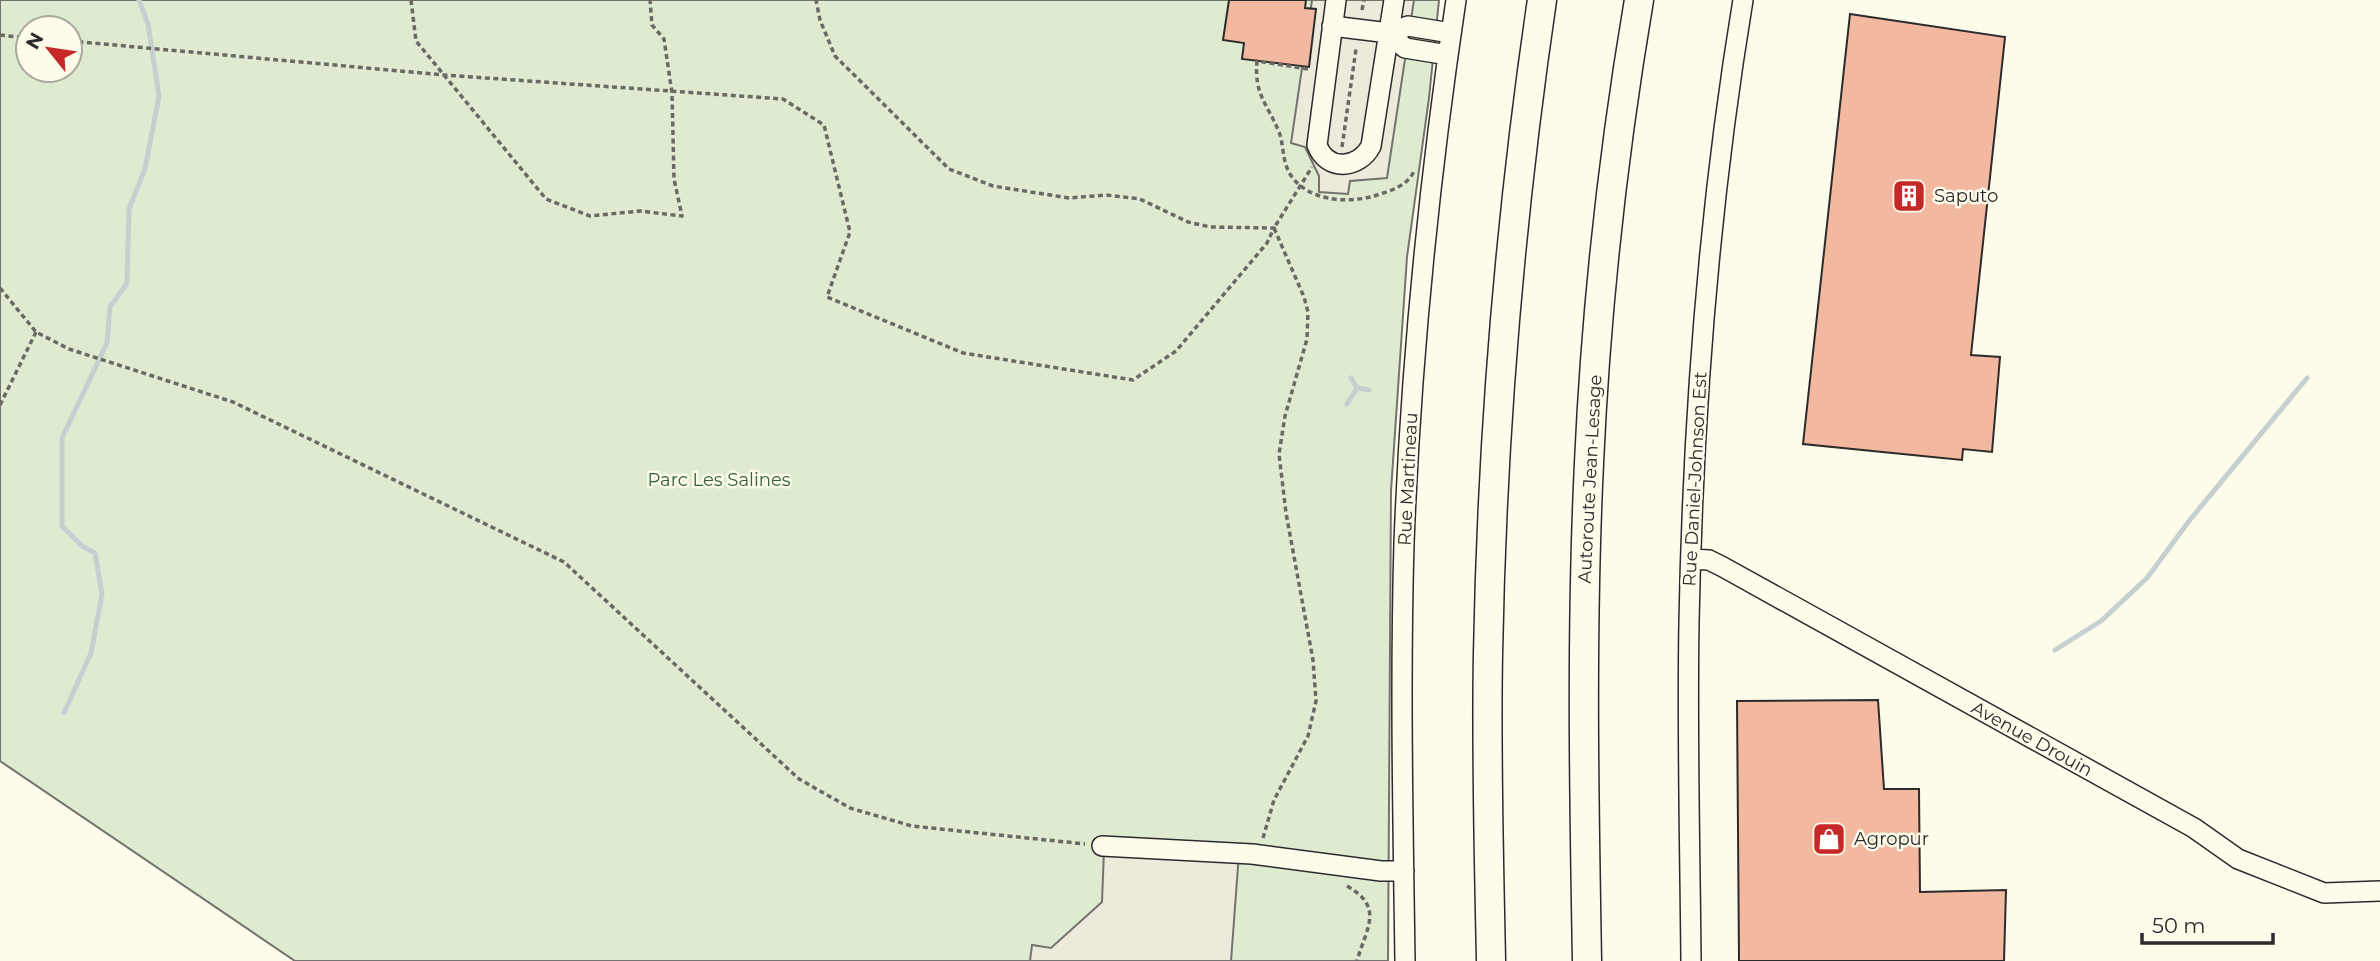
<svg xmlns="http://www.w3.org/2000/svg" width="2380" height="961" viewBox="0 0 2380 961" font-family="Montserrat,sans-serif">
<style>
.green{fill:#deebd1;stroke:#74746e;stroke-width:2;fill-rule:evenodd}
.parking{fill:#eceadb;stroke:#74746e;stroke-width:2}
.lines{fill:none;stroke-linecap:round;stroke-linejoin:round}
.stream{stroke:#c7d0d0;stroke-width:5}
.building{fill:#f2b8a0;stroke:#2b2b2b;stroke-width:2}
.minor-casing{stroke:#2b2b2b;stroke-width:22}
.highway-casing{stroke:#2b2b2b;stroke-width:31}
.path{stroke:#6a6964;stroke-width:3.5;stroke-dasharray:5 3.5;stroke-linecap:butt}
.minor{stroke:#fdfbea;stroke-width:19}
.highway{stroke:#fdfbea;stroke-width:28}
.labels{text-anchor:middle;stroke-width:5;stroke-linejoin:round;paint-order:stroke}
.poi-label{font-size:18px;fill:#2b2b2b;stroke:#fdfbea;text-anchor:start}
.street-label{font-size:18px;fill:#2b2b2b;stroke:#fdfbea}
.park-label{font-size:18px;fill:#34623c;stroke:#fdfbea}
</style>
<rect width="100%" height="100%" fill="#fdfbea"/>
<path class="green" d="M0 0H1439L1429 98 1407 257 1391 491 1388 961H295L0 761ZM28 28H70V70H28Z"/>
<path class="parking" d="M1312 0H1414L1387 178 1350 181 1348 194 1319 192V176L1305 147 1291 143Z
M1104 850 1239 853 1231 961H1030L1032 945 1051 948 1102 902Z"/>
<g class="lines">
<path class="stream" d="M1357 388 1369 390
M1347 404 1357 388 1351 378
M2055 650 2101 621 2147 578 2189 521 2307 378
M64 713 91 653 102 594 95 553 82 546 62 526V438L107 343 110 307 127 283 129 209 145 169 159 96 148 24 139 0"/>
</g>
<path class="building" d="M1229 0H1306L1305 8 1316 9 1309 67 1242 59 1244 43 1223 40Z
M1850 14 2005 37 1971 355 2000 357 1992 452 1963 449 1962 460 1803 444Z
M1878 700 1884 789H1919L1920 892 2006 890 2004 961H1739L1737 701Z"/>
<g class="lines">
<defs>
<path id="minor" d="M1336 0 1317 145C1327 172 1359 169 1371 146L1394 0
M1332 26 1389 33 1408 26 1451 33
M1389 33 1405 48 1448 55
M1691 559 1709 560 1723 567 2194 828 2238 859 2324 893 2380 891
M1102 846 1252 854 1381 871H1404
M1405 961C1403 822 1400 682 1404 543 1411 361 1429 180 1456 0
M1691 961C1690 848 1687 735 1689 622 1693 414 1709 205 1743 0"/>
<path id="highway" d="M1491 961C1489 859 1486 756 1488 654 1492 435 1510 217 1542 0
M1587 961C1584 795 1581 629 1589 463 1596 308 1613 153 1639 0"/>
</defs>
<use href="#minor" class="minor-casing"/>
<use href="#highway" class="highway-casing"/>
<path class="path" d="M411 0 416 41 546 199 590 216 640 211 682 216 674 179 672 93 664 39 652 25 650 0
M1362 10 1364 0
M0 35 28 38
M70 41 444 75 783 99 824 125 850 232 827 297 963 353 1133 380 1176 351 1267 243 1274 228 1210 227 1188 222 1140 199 1106 195 1069 198 993 186 949 169 835 56 820 20 816 0
M1308 69 1257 61C1254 95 1267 103 1279 132 1284 145 1282 161 1290 174 1307 201 1347 204 1374 196 1389 191 1407 187 1414 171
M1342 147 1356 49
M0 288 36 332 69 349 233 402 564 562 799 779 850 808 912 826 1085 844
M0 405 36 332
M1263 838 1274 800 1308 736 1316 701 1313 660 1286 513 1279 454 1285 416 1307 339 1308 312 1304 297 1274 228 1312 167
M1347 886C1385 908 1366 928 1357 961"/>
<use href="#minor" class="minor"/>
<use href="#highway" class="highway"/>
</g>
<defs>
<symbol id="building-square" viewBox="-11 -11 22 22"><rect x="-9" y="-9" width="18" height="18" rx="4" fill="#c62828" stroke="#fdfbea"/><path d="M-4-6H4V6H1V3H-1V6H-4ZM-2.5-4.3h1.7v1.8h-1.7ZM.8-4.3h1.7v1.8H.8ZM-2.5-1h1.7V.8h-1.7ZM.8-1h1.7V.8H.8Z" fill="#fff"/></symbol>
<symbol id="shop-square" viewBox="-11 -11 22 22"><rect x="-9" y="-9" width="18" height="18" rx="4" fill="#c62828" stroke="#fdfbea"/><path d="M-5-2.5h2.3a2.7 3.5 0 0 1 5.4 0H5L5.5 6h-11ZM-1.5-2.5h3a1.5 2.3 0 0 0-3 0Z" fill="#fff"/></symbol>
</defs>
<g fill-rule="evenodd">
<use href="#building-square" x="1890" y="177" width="38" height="38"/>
<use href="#shop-square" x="1810" y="820" width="38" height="38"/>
</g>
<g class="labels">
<g class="poi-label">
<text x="1934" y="202">Saputo</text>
<text x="1854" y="845">Agropur</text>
</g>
<g class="street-label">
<text transform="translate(1408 479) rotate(-87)" y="6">Rue Martineau</text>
<text transform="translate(1590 479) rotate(-87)" y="6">Autoroute Jean-Lesage</text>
<text transform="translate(1695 479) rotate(-87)" y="6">Rue Daniel-Johnson Est</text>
<text transform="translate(2032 739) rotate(29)" y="6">Avenue Drouin</text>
</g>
<g class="park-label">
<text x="719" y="486">Parc Les Salines</text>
</g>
</g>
<g transform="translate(49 49) rotate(300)"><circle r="33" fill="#fdfbea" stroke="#a9a89e" stroke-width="2"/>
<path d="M0-5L12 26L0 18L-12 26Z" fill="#c62828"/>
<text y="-10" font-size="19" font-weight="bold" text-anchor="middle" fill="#2b2b2b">N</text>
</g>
<path d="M2142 933v10h131v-10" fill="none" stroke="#2b2b2b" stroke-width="3.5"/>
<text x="2152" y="933" font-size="21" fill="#2b2b2b" stroke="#fdfbea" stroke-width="5" paint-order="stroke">50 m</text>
</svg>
